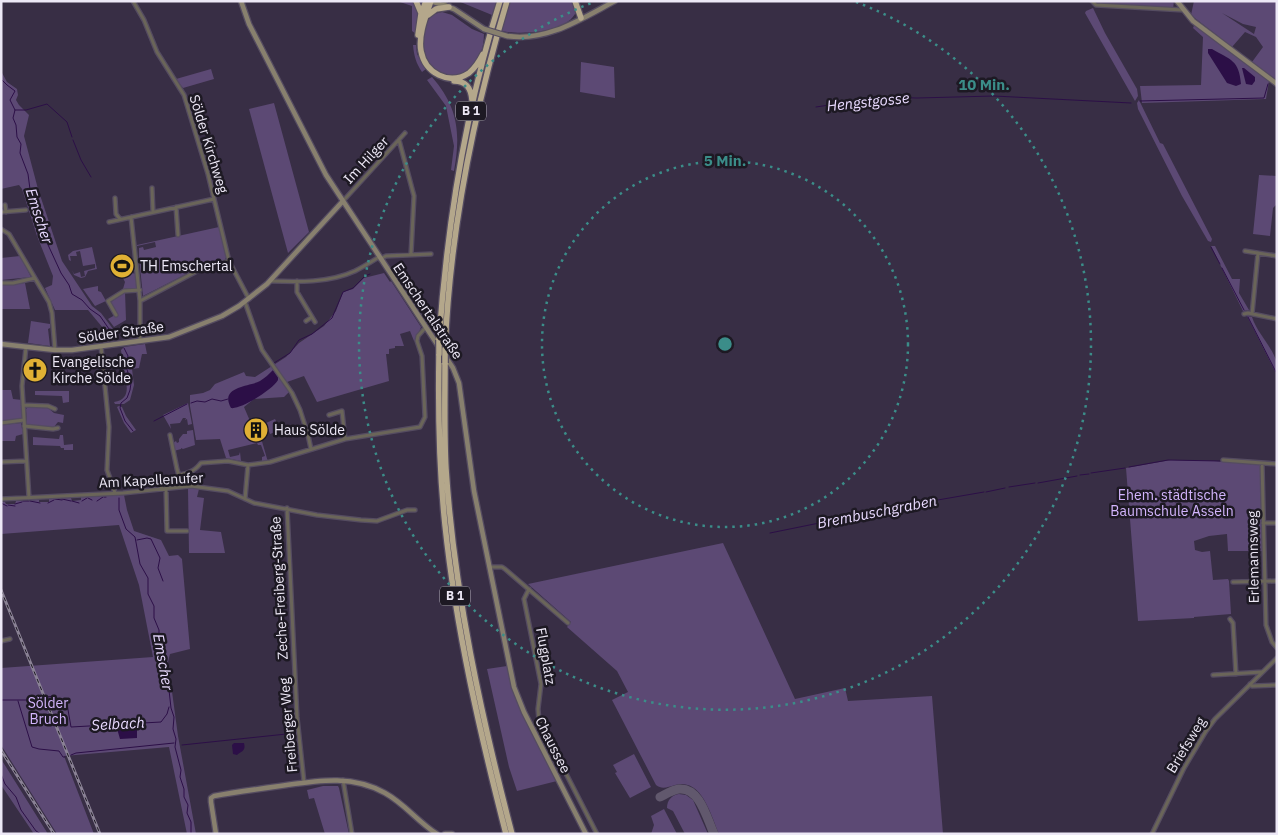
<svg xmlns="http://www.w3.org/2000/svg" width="1278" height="835" viewBox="0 0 1278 835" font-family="'IBM Plex Sans',sans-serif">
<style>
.green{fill:#5c4974;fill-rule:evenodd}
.water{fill:#2c0f47}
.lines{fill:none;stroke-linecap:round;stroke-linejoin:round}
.stream{stroke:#2c0f47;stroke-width:1}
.taxiway{stroke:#61586d;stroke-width:9}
.street-casing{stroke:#554c61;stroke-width:5.5}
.secondary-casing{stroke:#554c61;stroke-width:7}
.highway-casing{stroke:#554c61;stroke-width:8}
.street{stroke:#6a6559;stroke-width:3}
.secondary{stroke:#88806e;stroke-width:4.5}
.highway{stroke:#b4a78b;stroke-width:5.5}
.rail-casing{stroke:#8a8295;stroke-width:3}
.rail{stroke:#1d1923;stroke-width:1;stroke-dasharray:4;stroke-linecap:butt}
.secondary-bridge-casing{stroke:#554c61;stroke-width:7;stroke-linecap:butt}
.highway-bridge-casing{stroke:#554c61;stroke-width:8;stroke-linecap:butt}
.secondary-bridge{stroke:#88806e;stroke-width:4.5}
.highway-bridge{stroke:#b4a78b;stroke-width:5.5}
.ring{fill:none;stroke:#3b8d89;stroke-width:2.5;stroke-dasharray:2.5 5}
.labels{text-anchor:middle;stroke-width:5;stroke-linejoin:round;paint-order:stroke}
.shield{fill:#1d1923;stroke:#afaab7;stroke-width:1}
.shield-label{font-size:12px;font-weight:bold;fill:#ede8f6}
.street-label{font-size:14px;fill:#ede8f6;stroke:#1d1923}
.poi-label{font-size:14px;fill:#ede8f6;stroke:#1d1923;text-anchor:start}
.park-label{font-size:14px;fill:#d3b5fd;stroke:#1d1923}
.water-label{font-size:15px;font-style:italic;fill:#e9daff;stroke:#1d1923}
.centre{fill:#3b8d89;stroke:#1d1923;stroke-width:2.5}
.ring-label{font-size:15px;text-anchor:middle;font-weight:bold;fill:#3b8d89;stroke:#1d1923;stroke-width:5;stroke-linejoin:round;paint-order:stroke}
</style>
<rect width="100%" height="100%" fill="#382e45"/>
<path class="green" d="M397 1H413C423 10 418 23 416 34L412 31V6Z
M458 1H497L492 15Z
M510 1H574L576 12C567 33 521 35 502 31Z
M1094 1H1174L1173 9 1095 3Z
M1194 1H1277V81L1252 62 1263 47 1256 37 1245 32 1232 47 1191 15ZM1222 13 1243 24 1256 27 1254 34Z
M1093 8 1105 33 1137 89 1138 96 1135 101 1085 13 1086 11Z
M442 12 452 15 472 29 484 34C483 95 409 87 425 30 428 19 430 14 442 12Z
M1195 23 1269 81 1266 99 1142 103 1140 86 1201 85 1203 37 1193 28Z
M413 45H416L417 54 426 69 422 72C416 63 414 56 413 45Z
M581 62 614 67 615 98 580 92Z
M211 69 214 79 183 88 176 79Z
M1 71 7 82 17 89 18 95 16 100 19 105 29 115 24 136 38 189 62 261 92 306 101 313 119 337 116 340H113L88 310H55L45 288 52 285 53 276 37 236 22 189 19 185 1 189Z
M432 77C458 107 461 133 454 171L451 170 454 146 446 106 427 80Z
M1139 100 1160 143 1163 144 1212 239 1211 242 1208 241 1182 196 1138 109 1137 103Z
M274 103 309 232 288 253 249 109Z
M1259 175 1277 176V204L1273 208 1270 236 1253 234Z
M219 227 226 257 225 260 196 269 143 296 139 258V248L143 247 144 250 156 247 155 242 137 246V245Z
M1211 246H1215L1232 279H1240L1239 293 1249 310 1243 311Z
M92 247 97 269 88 271 85 277 81 278 74 275 72 270 74 274 80 272 81 277 85 276 84 271 95 268V264L83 266 80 251 76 252 77 256H70L71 261 69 260 68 255 73 251Z
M20 256 31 277 1 280V258Z
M132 273 136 274 137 288 123 289 125 282 122 276Z
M384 273 390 282 391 281 421 327 416 340 414 341 410 331 400 334 404 346H395V348L389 349V354H386L389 381 317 402 304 376 287 382 275 368 289 392 284 397 254 399 244 407 253 428 251 429 254 435 259 431 268 462H262V457L265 456 261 445H258L257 443 228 450 230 457 239 455 240 452 241 461 226 458 220 439 196 440 190 406V395L203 393 210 390 215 384 244 372 246 376 255 377 286 357 299 343 324 326 336 311 343 292 353 289 364 278Z
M25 283 30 309H1V285Z
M98 286V291L101 292 106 301 95 306 83 289Z
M125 292 126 320 114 327 108 319 115 315 111 302Z
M1247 316 1252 317C1257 333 1272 346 1277 363 1278 367 1277 371 1277 375Z
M31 321 50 324V328L48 329 50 346 28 343Z
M145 344 147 354H142L139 368 132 369 134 385 130 400 124 404H115L114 402C134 399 125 380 123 367 122 362 122 356 121 350L124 347Z
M1 390H11L13 399 22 400V418L21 419 2 421Z
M35 391H69V402L63 403 62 396 35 395Z
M188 403 192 424 188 425 187 419 185 420 186 418H183L180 423 170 424 171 429 163 415Z
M119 406 122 407 126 416 136 430 131 433 124 423 117 407Z
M28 407 48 408 54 413 64 415 63 423 58 422 53 428 29 425 27 424 26 409Z
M275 419 280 430 270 434 266 423Z
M21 423 23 434 16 436 15 441H1V425Z
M193 430 195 445 183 449 181 448V449L174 451 173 443 176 441 177 443 179 442V439L183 434H187V431Z
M60 435H63L64 445 73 444V450H64V448H61L60 446 33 445V437L59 439Z
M1171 460 1214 461 1260 465 1262 551H1228L1227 534 1209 536 1194 541 1195 550 1202 552 1210 551 1213 580 1228 579 1229 581 1231 614 1194 617V618L1138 621 1126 468Z
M188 489H199L197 497 204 498 200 530 221 532 225 553H189Z
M124 495 127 510 134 531 161 540 169 556 178 555 182 559 190 649 170 654 168 662 178 736 196 834H187L169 747 64 756 94 834H57L1 745V668L153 657 139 585 119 525 1 534V502H5L6 504H15L16 501 39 500V502H49V499L71 498 72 501 81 500V497Z
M723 543 795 699 845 688 848 701 932 696 943 834H719C711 816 702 777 675 785 668 787 662 790 656 785L612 700 628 692 617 671 567 627 571 622 528 584Z
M507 666 513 691 519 706 557 781 517 791 509 767 487 669Z
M634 754 651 787 630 798 615 773 617 772 613 765Z
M1 759 48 834H34L1 785Z
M323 786H338L339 788 349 834H325L314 798 309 799 307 790Z
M679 794 686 795 693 800 708 834H685L673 811 667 808C667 800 672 795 679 794Z
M664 809 677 834H651L654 825 651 816Z"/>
<path class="water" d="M1208 49H1212C1231 60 1239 60 1241 84L1236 86 1227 83 1208 53Z
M1242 68H1244L1255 77V81L1252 85 1246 84Z
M273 370 278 376V380C273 389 241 410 231 408 219 386 249 387 260 381 265 378 269 374 273 370Z
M116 725 137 726V738L120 739Z
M234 743H244C246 751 242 751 237 755L233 754 232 745Z"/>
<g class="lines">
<path class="stream" d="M1 79 7 85 15 91 10 100 15 110 13 118 16 125 17 137 21 144 20 153 28 174 31 197 34 203 38 223 61 273 69 285 72 294 82 300 90 309 100 316 116 339
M1140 101 1264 98 1268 84
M816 107 883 97 917 98 994 96 1131 103
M15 110H26L47 104 67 122 72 137
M73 140 81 160 91 177
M1211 247 1220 264
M1222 268 1244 310
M1248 317 1277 374
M124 348 128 356 126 366 131 383 130 390 127 398 121 403 120 408 125 421 133 431
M274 363 290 353 299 340 312 334 332 318 343 292 353 288 365 276 370 274
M191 403 197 401 205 402 212 399 221 401 228 399
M154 421 187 404
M1129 467 1168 460 1220 461
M1091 473 1125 468
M1080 475 1089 474
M1038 483 1077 476
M1009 487 1035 483
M986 492 1005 488
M104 497H106
M88 498 92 500
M119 498V510L126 529 135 537 140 564 148 578V594L154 606V618L159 630V644L166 663 165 677 169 690 171 708 174 717 173 729 176 739 175 747 181 770 180 777 184 789V797L188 805 187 813 191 822V834
M55 499 62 500
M62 499 71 501
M23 501H29
M30 501 40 503
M72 501 79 503
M82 501 87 498
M97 501 103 497
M1 503 7 506
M48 503 54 500
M15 504 22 502
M8 505 15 506
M770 533 903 506 984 492
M137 540 147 538 151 539 160 558 158 568 163 581
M47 697 54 696 67 704 71 727 161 722 167 714 169 707
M1 700H41
M18 701 32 747 39 749 59 751 63 757H65
M182 745 296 733
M71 755 76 753 174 743
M1 774 5 784 16 797 21 810 36 831 41 834"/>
<path class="taxiway" d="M660 797C666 794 672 790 679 789 700 787 707 819 714 834"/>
<defs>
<path id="street" d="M133 1 144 20 157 52 184 95 208 174 229 261 249 299
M443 1 448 7
M1092 1 1096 5 1183 10
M399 140 414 196 411 254
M152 188 153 212
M115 198 116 214 120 219
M343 201 405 133
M5 205 6 212
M176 207 178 235
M1 212 26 210
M131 217 140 301
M109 222 214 199
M1 229 9 234 49 302 52 313 55 350
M1245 251 1277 256
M380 259 386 256 431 254
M270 281C298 282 329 283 355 271 363 267 371 262 379 257
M297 281V292L315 322
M1 283H13L35 278
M245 302 262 350 292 393 300 410 308 435 311 449
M1244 314 1248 313 1277 319
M1252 314 1258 253
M116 315 108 301 124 291 140 290
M306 321 312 317
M140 341V301L199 270 229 261
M101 346 109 427 107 470 115 493
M26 347 22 386 29 498
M23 405 48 406 55 409
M329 415 342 411 345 439
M1 423 24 420
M24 426 53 429 58 428
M170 435 177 469 182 486
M1223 460 1277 464
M1 462 26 461
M1262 463 1266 625 1272 642 1277 648
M161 488C165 473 186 477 195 469 198 467 199 465 201 463L228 461 248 465 270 462 345 439 420 427 425 417 422 356 417 341 418 336 426 327
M166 488 167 531H187
M1 499 123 493 191 486 228 491 254 503 317 515 361 520 377 521 407 510H415
M245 499 248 465
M287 508 297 717 304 782
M1263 523H1277
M490 567H502L505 569 568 623
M1233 582 1277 581
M529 589 524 599 541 684 538 709 539 721 597 834
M1230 619 1233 623 1236 674
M1 641 10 639
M1213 675 1262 672
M1250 684 1252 686 1277 685
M343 780 352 834
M1152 834 1184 768 1206 731 1215 719 1277 658"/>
<path id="secondary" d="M241 1 249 24 326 175 439 347
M431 1 454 9 484 29
M1177 1 1193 21 1277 84
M507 36C547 42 581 19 615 1
M1 344 55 350H72L169 337 222 316 239 306 267 284 343 201
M445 356 453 368 459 383 474 491 514 687 524 712 586 834
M216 834 211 802V798L214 796C236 792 258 789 280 786 316 781 351 774 385 793 405 804 418 822 437 834
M445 834H452"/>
<path id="highway" d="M416 1 421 13
M431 1C426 16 418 35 421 51 425 73 449 86 469 73 475 68 479 62 483 54
M575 1 581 18
M428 15 436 9 449 7
M418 35 421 14 426 1
M454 81C466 81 471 88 472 100
M439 340C447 225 465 111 500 1
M445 349C450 230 473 115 507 1
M439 354C438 411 439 468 445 525 456 629 480 733 506 834
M445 363C445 398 444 434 446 469 454 592 481 715 512 834"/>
</defs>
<use href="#street" class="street-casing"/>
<use href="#secondary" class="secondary-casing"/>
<use href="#highway" class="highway-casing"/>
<use href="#street" class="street"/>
<use href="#secondary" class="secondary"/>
<use href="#highway" class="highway"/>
<defs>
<path id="rail" d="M1 590 100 834
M1 750 54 834"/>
</defs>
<use href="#rail" class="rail-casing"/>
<use href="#rail" class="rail"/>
<defs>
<path id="secondary-bridge" d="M484 29 507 36"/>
<path id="highway-bridge" d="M439 354V340
M445 363V349"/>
</defs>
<use href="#secondary-bridge" class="secondary-bridge-casing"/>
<use href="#highway-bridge" class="highway-bridge-casing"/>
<use href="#secondary-bridge" class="secondary-bridge"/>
<use href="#highway-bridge" class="highway-bridge"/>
</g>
<g class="ring">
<circle cx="725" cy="344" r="183"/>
<path d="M856 2A366 366 0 1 1 594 2"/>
</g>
<defs>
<symbol id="stadium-disc" viewBox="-11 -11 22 22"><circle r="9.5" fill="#e0b034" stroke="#1d1923"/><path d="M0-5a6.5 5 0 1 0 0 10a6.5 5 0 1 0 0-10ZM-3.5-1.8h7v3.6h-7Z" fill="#111"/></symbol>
<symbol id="church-disc" viewBox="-11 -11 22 22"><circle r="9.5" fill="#e0b034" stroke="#1d1923"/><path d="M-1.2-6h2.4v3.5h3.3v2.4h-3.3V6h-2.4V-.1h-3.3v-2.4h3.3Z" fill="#111"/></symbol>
<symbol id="building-disc" viewBox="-11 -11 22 22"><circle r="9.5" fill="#e0b034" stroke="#1d1923"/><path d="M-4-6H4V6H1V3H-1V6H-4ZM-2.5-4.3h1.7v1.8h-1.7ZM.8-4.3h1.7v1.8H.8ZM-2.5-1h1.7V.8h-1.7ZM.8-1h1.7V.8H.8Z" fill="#111"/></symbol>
</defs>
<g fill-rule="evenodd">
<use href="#stadium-disc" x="108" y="252" width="28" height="28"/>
<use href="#church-disc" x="21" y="356" width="28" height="28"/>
<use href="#building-disc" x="242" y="416" width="28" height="28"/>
</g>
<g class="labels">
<g class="shield">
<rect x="456" y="101.5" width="30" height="19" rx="4"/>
<rect x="440" y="586.5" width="30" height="19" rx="4"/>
</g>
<g class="shield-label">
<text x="471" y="115">B 1</text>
<text x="455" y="600">B 1</text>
</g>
<g class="street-label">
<text transform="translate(209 144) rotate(73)" y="5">Sölder Kirchweg</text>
<text transform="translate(366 160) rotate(-47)" y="5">Im Hilger</text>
<text transform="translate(428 311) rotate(56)" y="5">Emschertalstraße</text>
<text transform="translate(121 332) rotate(-8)" y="5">Sölder Straße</text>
<text transform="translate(151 480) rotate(-3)" y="5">Am Kapellenufer</text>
<text transform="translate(1253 557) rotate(-91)" y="5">Erlemannsweg</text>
<text transform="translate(279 588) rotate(-93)" y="5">Zeche-Freiberg-Straße</text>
<text transform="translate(546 656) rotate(80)" y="5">Flugplatz</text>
<text transform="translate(288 725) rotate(-95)" y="5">Freiberger Weg</text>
<text transform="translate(553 745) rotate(63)" y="5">Chaussee</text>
<text transform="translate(1186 745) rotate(-59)" y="5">Briefsweg</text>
</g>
<g class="poi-label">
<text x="140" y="271">TH Emschertal</text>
<text x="52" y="367">Evangelische<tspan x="52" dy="16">Kirche Sölde</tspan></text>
<text x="274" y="435">Haus Sölde</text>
</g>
<g class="park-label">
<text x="1172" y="500">Ehem. städtische<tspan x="1172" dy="16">Baumschule Asseln</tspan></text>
<text x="48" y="708">Sölder<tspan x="48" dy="16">Bruch</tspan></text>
</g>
<g class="water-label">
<text transform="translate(868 102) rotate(-6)" y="5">Hengstgosse</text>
<text transform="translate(39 216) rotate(72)" y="5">Emscher</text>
<text transform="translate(877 512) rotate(-11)" y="5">Brembuschgraben</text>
<text transform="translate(163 662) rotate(80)" y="5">Emscher</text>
<text transform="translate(118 724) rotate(-3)" y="5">Selbach</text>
</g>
</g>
<circle cx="725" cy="344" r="8" class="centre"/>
<g class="ring-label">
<text x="984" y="90">10 Min.</text>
<text x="725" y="166">5 Min.</text>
</g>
<rect width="1278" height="835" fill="none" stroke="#ede8f6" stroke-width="5"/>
</svg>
